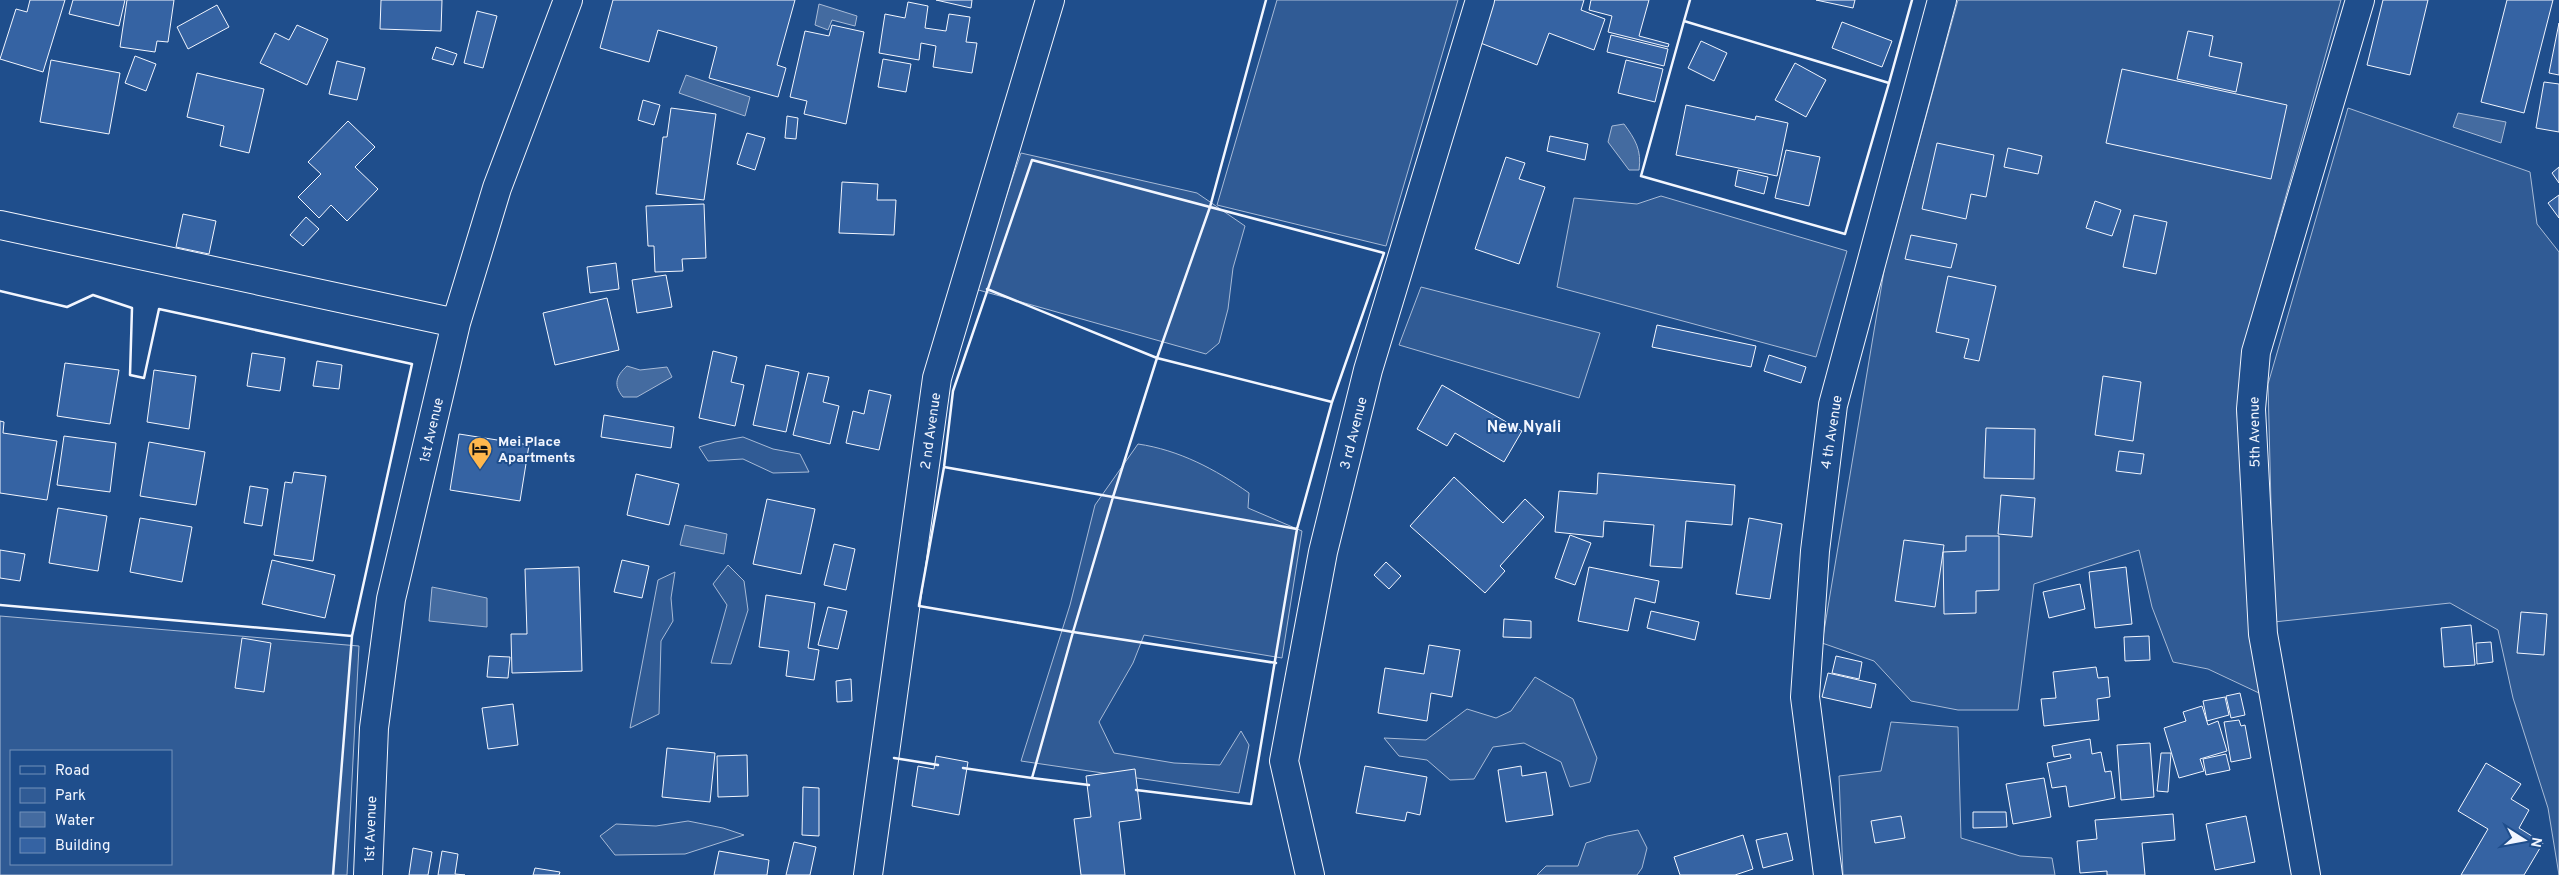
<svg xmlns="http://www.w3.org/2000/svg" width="2559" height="875" viewBox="0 0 2559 875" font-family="Overpass,sans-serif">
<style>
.green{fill:#305b95;stroke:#a8bbd7;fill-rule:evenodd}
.water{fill:#446ba0;stroke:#a8bbd7}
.building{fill:#3563a3;stroke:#f2f6ff}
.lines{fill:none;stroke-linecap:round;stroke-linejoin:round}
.minor-casing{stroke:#f2f6ff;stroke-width:30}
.minor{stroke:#1f4e8c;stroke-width:28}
.wall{stroke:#f2f6ff;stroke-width:2.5}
.labels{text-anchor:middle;stroke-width:4;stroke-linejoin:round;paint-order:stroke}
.street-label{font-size:14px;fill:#f2f6ff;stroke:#1f4e8c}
.poi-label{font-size:14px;font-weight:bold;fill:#f2f6ff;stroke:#1f4e8c;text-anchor:start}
.quarter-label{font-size:16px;font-weight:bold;fill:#f2f6ff;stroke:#1f4e8c}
</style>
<rect width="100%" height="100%" fill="#1f4e8c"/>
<path class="green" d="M1277 0H1458L1386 246 1217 205Z
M1958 0H2341L2276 231 2237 412 2259 693 2208 669 2173 662 2152 607 2139 550 2034 584 2018 710H1958L1911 701 1874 661 1822 643 1885 265Z
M2348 108 2530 172 2537 224 2559 252V875L2548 808 2513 698 2498 630 2450 603 2274 622 2268 384Z
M1021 153 1197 193 1245 226 1233 268 1228 309 1219 343 1206 354 975 289Z
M1661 196 1847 251 1816 357 1557 287 1574 198 1637 204Z
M1421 287 1600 333 1579 398 1399 345Z
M743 437 773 449 800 454 809 472 773 473 743 459 708 461 699 447 715 442Z
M1138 444C1179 450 1215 469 1249 493L1248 508 1302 531 1282 658 1144 635 1133 663 1099 722 1114 753 1174 763 1220 765 1241 731 1249 745 1239 793 1021 761 1070 605 1095 505Z
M728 565 744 581 748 610 731 664 711 663 727 605 713 584Z
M675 572 671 598 673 621 661 641 659 714 630 728 658 580Z
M0 616 359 646 347 875H0ZM11 751H171V864H11Z
M1535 677 1573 699 1597 758 1590 782 1570 787 1561 762 1524 743 1493 747 1474 779 1450 780 1427 760 1399 756 1384 738 1426 740 1467 709 1496 718 1511 711Z
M1891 722 1958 727 1961 838 2020 856 2052 858 2055 875H1843L1839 776 1881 771Z
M688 821 723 828 744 835 685 854 615 855 600 836 616 824 656 826Z
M1638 830 1647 848 1642 868 1637 875H1537L1546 866H1578L1586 843 1607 836Z"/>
<path class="water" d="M819 4 857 16 855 26 832 20 828 30 815 25Z
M686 75 750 97 745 116 679 93Z
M2458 113 2506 122 2501 143 2453 127Z
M1624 124C1635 139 1642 150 1639 170H1629L1608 142 1612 126Z
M627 366 640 370 667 367 672 377 637 397H623C613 385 616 376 627 366Z
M685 525 727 534 724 554 680 545Z
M432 587 487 598V627L429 621Z"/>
<path class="building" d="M30 0H65L43 72 0 59 16 9 27 12Z
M73 0H125L119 26 69 14Z
M127 0H174L168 42 157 41 155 52 120 47Z
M381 0H442L441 31 380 29Z
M613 0H795L777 65 786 68 778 97 709 78 717 47 658 30 649 62 600 48Z
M936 0H972L971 8Z
M1494 0H1584L1581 10 1605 19 1594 50 1549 33 1537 65 1478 42Z
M1591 0H1649L1639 36 1669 44 1668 47 1608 32 1612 16 1589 10Z
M1816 0H1855L1853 8Z
M2383 0H2428L2410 75 2367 65Z
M2507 0H2553L2524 113 2481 102Z
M908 2 928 6 925 28 946 31 949 14 970 17 966 42 977 43 972 73 933 67 936 46 921 43 919 60 879 53 885 14 905 18Z
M217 5 229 27 188 49 177 27Z
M477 11 497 16 483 68 464 63Z
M1842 22 1892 41 1882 67 1832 48Z
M2559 23V75L2549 73Z
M297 25 328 39 307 85 260 63 275 33 289 40Z
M832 25 864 32 846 124 804 114 807 101 790 97 805 31 829 36Z
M2188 31 2213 36 2209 56 2242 63 2236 92 2177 79Z
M1611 35 1668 49 1664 66 1607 52Z
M1701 41 1727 53 1714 81 1688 68Z
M436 47 457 54 453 65 432 59Z
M135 56 156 64 146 91 125 83Z
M883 59 911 64 906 92 878 87Z
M51 60 120 73 109 134 40 122Z
M1626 60 1663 69 1655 102 1618 93Z
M337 61 365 68 357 100 329 94Z
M1795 63 1826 80 1806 117 1775 100Z
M2122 69 2287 105 2271 179 2106 143Z
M197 73 264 89 249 153 220 146 224 126 187 117Z
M2544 82 2559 84V132L2536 128Z
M643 100 660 105 654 125 638 120Z
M1686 105 1755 120 1756 116 1788 123 1777 176 1676 155Z
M671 108 716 114 704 200 656 194 663 137H667Z
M787 116 798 118 796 139 785 138Z
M348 121 375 147 355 167 378 189 347 221 331 205 319 218 298 197 321 174 308 162Z
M747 133 765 138 755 170 737 164Z
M1550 136 1588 144 1585 160 1547 151Z
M1937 143 1994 155 1986 197 1971 194 1966 219 1922 209Z
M2008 148 2042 156 2038 174 2004 167Z
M1786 150 1820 157 1809 206 1775 198Z
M1506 157 1525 163 1519 179 1545 187 1519 264 1475 249Z
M2559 167V183L2552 173Z
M1738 170 1768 177 1764 194 1735 186Z
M842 182 878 184 877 200H896L894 235 839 233Z
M2559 195V218L2548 203Z
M2095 201 2121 210 2112 236 2086 228Z
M704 204 706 258 682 259 683 271 655 272 654 246H648L646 206Z
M183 214 216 221 209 254 176 247Z
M2134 215 2167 222 2156 274 2123 267Z
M306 217 319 229 303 246 290 235Z
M1911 235 1957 244 1951 268 1905 259Z
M616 263 619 289 590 293 587 267Z
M666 275 672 307 637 313 632 280Z
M1948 276 1996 286 1979 361 1964 358 1969 339 1936 332Z
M607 298 619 350 555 365 543 313Z
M1657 325 1756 346 1751 367 1652 347Z
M713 351 737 357 731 382 744 385 735 426 699 418Z
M252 353 285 358 280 391 247 386Z
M1769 355 1806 367 1801 383 1764 371Z
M317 361 342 365 339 389 313 386Z
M65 363 119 370 110 424 57 416Z
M766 365 799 372 786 432 753 425Z
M154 370 196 376 189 429 147 422Z
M808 373 829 377 823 402 839 406 830 444 793 435Z
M2103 376 2141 382 2133 441 2095 435Z
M1442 385 1522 431 1504 462 1455 433 1447 446 1417 429Z
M869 390 891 395 879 450 846 443 853 411 864 414Z
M604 415 674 427 671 448 601 437Z
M0 421 4 422 3 433 57 441 47 500 0 493Z
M1986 428 2035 429 2034 479 1984 478Z
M459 434 529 445 520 501 450 490Z
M64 436 116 443 110 492 57 485Z
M149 442 205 452 196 505 140 496Z
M2119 451 2144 454 2141 474 2116 471Z
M294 472 326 476 313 561 274 555 285 482 292 483Z
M1598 473 1735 485 1732 525 1686 521 1682 568 1650 566 1654 525 1604 521 1603 537 1555 532 1559 491 1597 494Z
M636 474 679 484 669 525 627 515Z
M1454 477 1503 523 1525 499 1544 517 1500 566 1505 571 1485 593 1410 526Z
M250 486 268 489 262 526 244 523Z
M2001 495 2035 498 2032 537 1998 534Z
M767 499 815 509 801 574 753 564Z
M58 508 107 516 98 571 49 563Z
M140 518 192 527 182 582 130 572Z
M1749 518 1782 524 1770 599 1736 594Z
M1570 535 1591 543 1575 585 1555 578Z
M1966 536H1999V590L1976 591V613L1944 614 1943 552 1966 551Z
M1904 540 1944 545 1935 607 1895 601Z
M834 544 855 549 846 590 824 585Z
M0 550 25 554 20 581 0 578Z
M272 560 335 575 325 618 262 604Z
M622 560 649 566 642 598 614 592Z
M1386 562 1401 576 1389 589 1374 575Z
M579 567 582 671 512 673 511 634H527L525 569Z
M1589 567 1659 581 1655 603 1635 598 1628 631 1578 621Z
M2126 567 2132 624 2095 628 2089 572Z
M2080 584 2085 609 2049 618 2043 592Z
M766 595 815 603 808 648 819 650 814 680 786 676 789 651 759 647Z
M828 607 847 611 838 649 818 645Z
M1651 611 1699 622 1695 640 1647 628Z
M2521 612 2547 614 2544 655 2517 653Z
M1504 619 1531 621V638L1503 637Z
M2471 625 2475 665 2444 667 2441 628Z
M2149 636 2150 660 2125 661 2124 637Z
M242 638 271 643 264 692 235 688Z
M2491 642 2493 662 2477 664 2476 643Z
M1429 645 1460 650 1452 697 1431 693 1427 721 1378 713 1385 668 1424 674Z
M489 656 510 657 508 678 487 677Z
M1836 656 1862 662 1859 679 1832 673Z
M2096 667 2098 678 2108 677 2110 697 2097 699 2099 720 2044 726 2041 699 2056 698 2053 672Z
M1828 673 1876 684 1871 708 1822 697Z
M851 679 852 701 837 702 836 681Z
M2240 693 2245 715 2231 718 2226 696Z
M2225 697 2229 715 2207 721 2203 701Z
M513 704 518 745 488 749 482 708Z
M2202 706 2208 725 2218 721 2227 751 2200 759 2204 771 2179 778 2164 728 2186 721 2183 712Z
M2239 720 2241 726 2245 725 2251 758 2231 762 2224 722Z
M2090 739 2092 754 2101 752 2105 772 2111 771 2115 798 2069 807 2066 786 2052 788 2047 763 2071 758 2070 754 2054 757 2052 746Z
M2150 743 2154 797 2121 800 2117 745Z
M667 748 715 753 710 802 662 797Z
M2161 753H2171L2168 792 2157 791Z
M2226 754 2230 770 2206 775 2203 759Z
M747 755 748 796 718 797 717 756Z
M936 756 968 762 959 815 912 806 918 766 934 769Z
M2486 763 2521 784 2511 799 2529 810 2519 828 2543 843 2524 875H2461L2488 829 2458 811Z
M1365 766 1427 777 1420 815 1407 812 1405 821 1356 813Z
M1521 766 1522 776 1546 772 1553 815 1506 822 1498 770Z
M1135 769 1141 819 1119 822 1125 875H1081L1074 819 1091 817 1086 776Z
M2044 778 2051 817 2013 824 2006 784Z
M803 787 819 788V836L802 835Z
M1973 812H2006L2007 827 1973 828Z
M2173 814 2175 840 2142 843 2145 875H2107V871L2080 873 2077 841 2097 839 2095 820Z
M1901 816 1905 838 1875 843 1871 821Z
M2246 816 2255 862 2215 870 2206 824Z
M1787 833 1793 860 1763 868 1756 840Z
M1743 835 1753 869 1735 875H1680L1674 857Z
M794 842 816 847 810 875H786Z
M413 848 432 852 428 875H409Z
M442 851 458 854 455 874 465 875H438Z
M719 851 769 860 767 875H714Z
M535 868 560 872 559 875H533Z"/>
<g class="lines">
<defs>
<path id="minor" d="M0 225 456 323
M368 875 374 728 391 599 456 323 497 188 568 0
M868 875 937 378 1050 0
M1310 875 1284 761 1323 552 1368 370 1480 0
M1828 875 1805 697 1815 551 1833 405 1942 0
M2306 875 2263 634 2251 409 2256 352 2360 0"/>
</defs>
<use href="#minor" class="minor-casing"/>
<use href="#minor" class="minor"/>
<path class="wall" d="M1266 0 1210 207 1157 358 1332 402
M1690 0 1684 21 1889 83 1912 0
M1684 21 1641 176 1845 234 1889 83
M0 291 67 307 93 295 132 308 130 375 144 378 159 309 412 364 352 636 0 605
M944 467 1113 497 1157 358 987 289
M919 605 944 467 953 391 1032 160 1384 253 1332 402 1297 529 1251 804 1136 790
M919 606 1073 632 1113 497 1297 529
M894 758 938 765
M963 768 1032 778
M1089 785 1032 778 1073 632 1276 663
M333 875 352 636"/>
</g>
<defs>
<symbol id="hotel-pin" viewBox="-11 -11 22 30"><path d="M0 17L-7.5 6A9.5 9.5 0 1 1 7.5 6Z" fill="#ffb74d" stroke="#1f4e8c"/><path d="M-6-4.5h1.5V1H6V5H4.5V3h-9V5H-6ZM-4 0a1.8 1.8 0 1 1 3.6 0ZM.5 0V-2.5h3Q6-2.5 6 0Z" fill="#111"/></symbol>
</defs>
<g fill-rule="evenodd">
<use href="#hotel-pin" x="466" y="435" width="28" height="38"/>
</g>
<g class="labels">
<g class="street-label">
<text transform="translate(431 430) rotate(-77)" y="5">1st Avenue</text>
<text transform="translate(930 431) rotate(-82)" y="5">2 nd Avenue</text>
<text transform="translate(1831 432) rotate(-81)" y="5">4 th Avenue</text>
<text transform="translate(2254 432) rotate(-91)" y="5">5th Avenue</text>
<text transform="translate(1353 433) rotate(-76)" y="5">3 rd Avenue</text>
<text transform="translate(370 829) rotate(-88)" y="5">1st Avenue</text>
</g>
<g class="poi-label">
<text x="498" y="446">Mei Place<tspan x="498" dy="16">Apartments</tspan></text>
</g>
<g class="quarter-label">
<text x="1524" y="432">New Nyali</text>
</g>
</g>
<rect x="10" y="750" width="162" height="115" fill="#1f4e8c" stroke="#7391ba"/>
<rect x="20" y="766" width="25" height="8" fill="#1f4e8c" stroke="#7391ba"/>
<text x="55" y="775" font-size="15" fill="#f2f6ff">Road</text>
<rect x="20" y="788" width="25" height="15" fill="#305b95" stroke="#7391ba"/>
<text x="55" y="800" font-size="15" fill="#f2f6ff">Park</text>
<rect x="20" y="812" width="25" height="15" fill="#446ba0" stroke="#7391ba"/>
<text x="55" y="825" font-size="15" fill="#f2f6ff">Water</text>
<rect x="20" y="838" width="25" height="15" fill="#3563a3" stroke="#7391ba"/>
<text x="55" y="850" font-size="15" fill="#f2f6ff">Building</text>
<g transform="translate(2524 840) rotate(101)" stroke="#1f4e8c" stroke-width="4" paint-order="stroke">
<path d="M0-4L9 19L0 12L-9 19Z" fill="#f2f6ff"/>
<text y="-8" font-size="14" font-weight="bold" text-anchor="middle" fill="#f2f6ff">N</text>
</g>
</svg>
